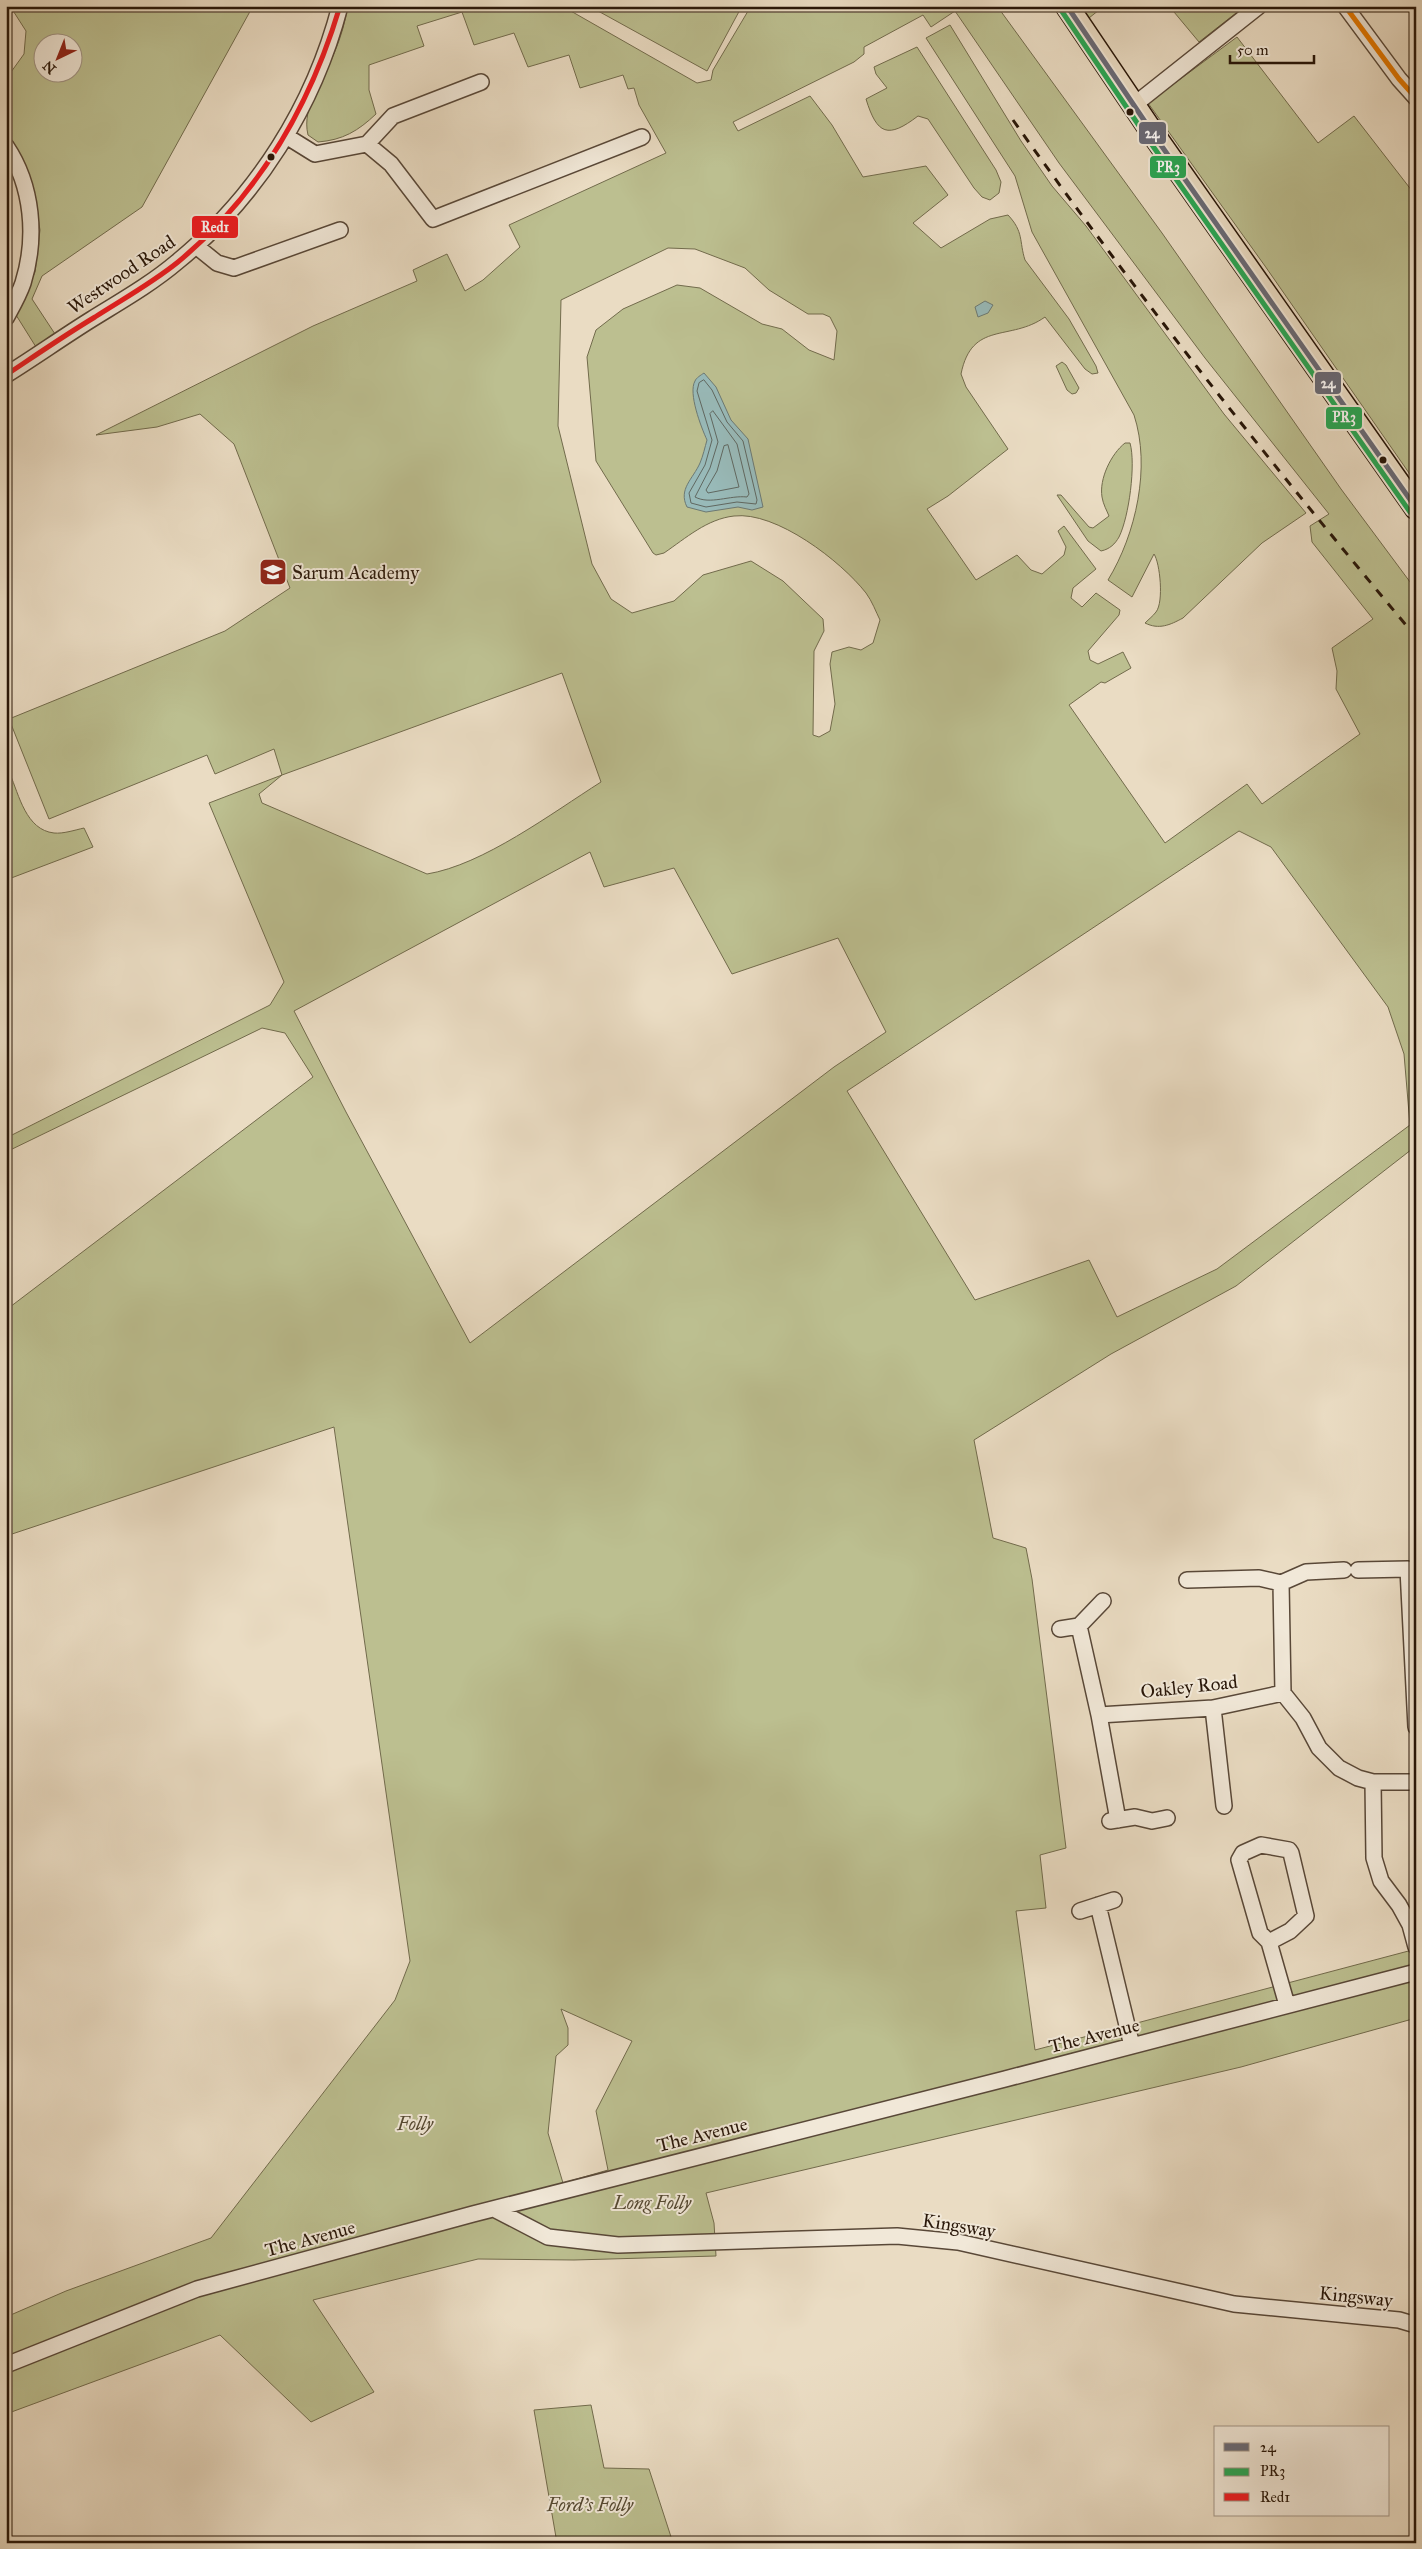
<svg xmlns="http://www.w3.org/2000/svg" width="1422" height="2549" viewBox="0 0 1422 2549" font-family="'IM FELL Great Primer',serif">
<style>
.green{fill:#bcbf90;stroke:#726b4c;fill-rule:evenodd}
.water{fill:#98bab9;stroke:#6c7973}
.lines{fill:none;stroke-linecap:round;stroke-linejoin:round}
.shore{stroke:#606861;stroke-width:1}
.minor-casing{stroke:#594838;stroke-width:18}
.highway-casing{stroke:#291709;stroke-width:25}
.minor{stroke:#f1e8d8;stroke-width:15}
.highway{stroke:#eadcc3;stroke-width:22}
.rail{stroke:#291709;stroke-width:3;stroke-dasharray:9 9;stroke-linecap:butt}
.bus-1-casing{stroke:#f1e8d8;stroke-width:9}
.bus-2-casing{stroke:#f1e8d8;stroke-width:9}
.bus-3-casing{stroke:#f1e8d8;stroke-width:9}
.bus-4-casing{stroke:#f1e8d8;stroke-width:9}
.bus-1{stroke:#696b78;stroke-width:5}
.bus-2{stroke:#29a855;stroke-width:5}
.bus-3{stroke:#ee1d23;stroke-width:5}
.bus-4{stroke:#e47800;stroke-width:5}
.bus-dot{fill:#291709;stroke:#f1e8d8;stroke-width:2}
.labels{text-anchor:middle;stroke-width:4;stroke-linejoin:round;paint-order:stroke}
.street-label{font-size:19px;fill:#291709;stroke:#f1e8d8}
.poi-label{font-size:19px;fill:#291709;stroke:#f1e8d8;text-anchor:start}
.park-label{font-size:19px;font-style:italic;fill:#554932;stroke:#f1e8d8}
.line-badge{stroke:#f1e8d8;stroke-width:2}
.badge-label{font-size:14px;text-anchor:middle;font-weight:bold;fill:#fff}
</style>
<rect width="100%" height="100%" fill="#eadcc3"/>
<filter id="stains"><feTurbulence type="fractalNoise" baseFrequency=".004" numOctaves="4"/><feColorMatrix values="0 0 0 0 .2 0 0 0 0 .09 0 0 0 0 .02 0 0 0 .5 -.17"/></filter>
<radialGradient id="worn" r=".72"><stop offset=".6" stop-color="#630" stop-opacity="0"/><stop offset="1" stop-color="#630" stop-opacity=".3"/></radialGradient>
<path class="green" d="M10 6H253L142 207 42 276 32 299 55 334 36 347 16 315 35 272 40 230 33 189 25 164 6 134V79L24 54 26 31ZM42 42H72V72H42Z
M348 6H562L697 83 711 80 713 70 751 6H997L1162 233 1341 489 1416 590V1146L1236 1286 1111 1354 974 1440 993 1538 1026 1548 1032 1579 1066 1848 1040 1855 1046 1908 1016 1911 1035 2050 1416 1949V2018L1241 2067 706 2193 714 2223 716 2256 574 2260 478 2259 313 2300 374 2392 311 2422 220 2335 6 2414V2317L66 2291 211 2238 395 2000 410 1961 334 1427 6 1536V1310L313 1077 285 1033 262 1028 6 1152V1138L270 1005 284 982 209 803 282 775 274 749 215 774 207 755 49 819 9 719 225 631 290 588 234 444 200 414 157 427 96 435 313 326 417 281 413 270 447 254 465 291 483 280 520 247 509 225 666 153 639 105 634 88 628 89 623 75 580 88 569 55 528 67 514 33 474 45 462 12 417 26 424 46 369 65V90L376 114C358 131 343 140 318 142L308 135C301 106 325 77 335 51 341 37 345 22 348 6ZM955 11 1059 163 1205 358 1329 514 1310 526 1312 542 1373 619 1332 648 1337 671 1336 689 1360 734 1262 804 1247 784 1165 843 1069 705 1101 682 1105 683 1131 668 1123 652 1098 664 1090 660 1088 651 1119 615 1120 610 1096 593 1082 607 1071 598 1073 588 1096 569 1064 526 1058 531 1066 547 1064 555 1042 574 1031 570 1017 555 976 580 927 509 948 496 1008 449 966 387 961 374C972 320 1010 342 1045 317L1085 369 1092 374 1098 373 1096 366 1069 319 1025 260C1019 241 1024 232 1008 215L990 219 941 248 913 223 948 195 926 166 863 177 832 125 810 96 738 131 733 122 854 62 864 54V47L923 15 931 27ZM668 248 695 249 745 268 769 290 808 314H823L830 317 837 331 834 360 809 350 782 329 762 324 700 288 677 285 623 309 596 330 587 357 596 461 653 553 656 555 664 553C686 538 707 519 734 516 776 511 841 561 866 593 872 601 876 612 880 620L873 643 861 650 849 647 832 652 830 664 835 704 830 731 819 737 813 735 814 651 824 631 823 619 783 581 751 561 703 575 674 601 632 613 611 599 592 564 558 426 561 300ZM562 673 601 782C552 813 483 865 427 874L262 803 259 794 282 775ZM1239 831 1271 847 1388 1007 1404 1054 1410 1125 1217 1269 1117 1317 1089 1260 975 1300 847 1091ZM590 852 604 887 674 868 732 974 838 938 886 1032 834 1067 470 1343 346 1112 294 1011ZM561 2009 632 2041 596 2111 608 2170 563 2183 548 2133 556 2056 568 2045V2028Z
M589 6H742L707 71Z
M1081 6H1104L1089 18Z
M1169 6H1245L1199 42Z
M950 25 1021 141 1052 186 1086 226 1224 414 1306 513 1262 543 1183 618C1170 625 1159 630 1145 623 1149 619 1153 616 1156 612 1164 602 1160 563 1154 554L1132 597 1108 580C1136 534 1151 467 1134 415L1032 232 1015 176 926 38Z
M1237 37 1318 143 1354 116 1416 196V483L1265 266 1148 103Z
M917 47 996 170 1001 182 999 193 990 200 982 197 974 188 928 119 918 116C888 139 877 135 866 99L887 88 876 74 874 67Z
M1062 362 1066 365 1079 388 1076 393 1072 394 1067 390 1056 366Z
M1125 443H1130C1136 464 1129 517 1119 537 1115 544 1110 549 1101 551L1088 541 1057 495H1061L1089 527 1093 528 1109 516C1107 511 1103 504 1102 497 1099 479 1111 454 1125 443Z
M10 774C19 795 26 830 54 833 63 834 75 830 84 828L93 847 6 880V775Z
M591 2405 604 2468 649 2469 673 2543H557L534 2410Z"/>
<path class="water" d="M985 301 993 305 988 313 978 317 975 307Z
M704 373 716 387 731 420 748 439 763 507 752 510 738 507 706 512 687 507C678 489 693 479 700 463 703 456 705 447 707 440 701 427 688 393 695 381 696 378 701 375 704 373Z"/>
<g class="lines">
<path class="shore" d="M704 380 712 390 727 422 743 441 757 500 756 504 737 502 706 507 691 503 689 493 705 465 712 440 697 391 699 383Z
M713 411 737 444 749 494 747 497C730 495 710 505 695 497L710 468 718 442 710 414Z
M728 445 739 487 708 493 706 490 717 471 724 446Z"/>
<defs>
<path id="minor" d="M1345 6 1399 79 1416 98
M1134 105 1259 6
M286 136 315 154 367 144 393 116 481 82
M367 144 391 164 433 219 642 137
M6 146C33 186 37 238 23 283 19 295 12 307 6 318
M196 246 217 263 234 268 340 230
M6 375C35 357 63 337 92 319 121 301 151 284 177 262 257 197 314 106 340 6
M1344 1570 1306 1572 1281 1583 1283 1693 1303 1718 1319 1748 1339 1768 1358 1778 1373 1782H1416
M1358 1570 1408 1569 1416 1727
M1187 1580 1259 1578 1281 1583
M1103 1601 1079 1626 1099 1715 1118 1820
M1060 1629 1079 1626
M1213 1708 1224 1806
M1099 1715 1213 1708 1283 1693
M1373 1782 1374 1858 1381 1881 1399 1905 1410 1925 1416 1947
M1110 1821 1135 1817 1152 1821 1167 1818
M1098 1905 1132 2046
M1080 1911 1114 1900
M1269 1942 1290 1931 1306 1916 1291 1853 1289 1850 1261 1845 1243 1853 1239 1860 1260 1933 1269 1942 1287 2005
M496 2210 548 2237 618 2245 897 2236 958 2242 1234 2304 1399 2320 1416 2325
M6 2365 197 2289 473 2214 1005 2079 1416 1972"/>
<path id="highway" d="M1067 6 1156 138 1416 508"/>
</defs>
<use href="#minor" class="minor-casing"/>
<use href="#highway" class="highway-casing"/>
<use href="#minor" class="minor"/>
<use href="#highway" class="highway"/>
<path class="rail" d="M1013 120C1140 299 1275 469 1416 637"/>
<defs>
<path id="bus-1" d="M1067 6 1156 138 1416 508"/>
<path id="bus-2" d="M1061 10 1150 142 1410 512"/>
<path id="bus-3" d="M6 375C36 355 65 335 95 317 123 299 152 283 178 262 259 195 310 106 340 6"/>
<path id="bus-4" d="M1345 6 1399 79 1416 98"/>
</defs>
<use href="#bus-1" class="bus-1-casing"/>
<use href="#bus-2" class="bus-2-casing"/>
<use href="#bus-3" class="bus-3-casing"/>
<use href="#bus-4" class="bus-4-casing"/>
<use href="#bus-1" class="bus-1"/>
<use href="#bus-2" class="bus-2"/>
<use href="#bus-3" class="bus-3"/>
<use href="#bus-4" class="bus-4"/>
</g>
<defs>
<symbol id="school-square" viewBox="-11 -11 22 22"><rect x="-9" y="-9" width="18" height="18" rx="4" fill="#8f2418" stroke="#f1e8d8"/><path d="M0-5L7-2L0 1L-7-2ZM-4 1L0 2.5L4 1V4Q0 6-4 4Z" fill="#fff"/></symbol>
</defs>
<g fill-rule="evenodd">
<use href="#school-square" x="257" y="556" width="32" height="32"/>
</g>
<g class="bus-dot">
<circle cx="1130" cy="112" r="4.5"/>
<circle cx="271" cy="157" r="4.5"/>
<circle cx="1383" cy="460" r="4.5"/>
</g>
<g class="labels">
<g class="street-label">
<text transform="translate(121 274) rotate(-34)" y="7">Westwood Road</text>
<text transform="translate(1189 1686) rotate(-6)" y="7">Oakley Road</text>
<text transform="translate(1094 2035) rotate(-14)" y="7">The Avenue</text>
<text transform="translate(702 2134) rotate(-14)" y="7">The Avenue</text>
<text transform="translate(959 2225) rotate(9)" y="7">Kingsway</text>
<text transform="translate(310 2238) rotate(-15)" y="7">The Avenue</text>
<text transform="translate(1356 2296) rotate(6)" y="7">Kingsway</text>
</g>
<g class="poi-label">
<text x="292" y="579">Sarum Academy</text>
</g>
<g class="park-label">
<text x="415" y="2130">Folly</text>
<text x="652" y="2209">Long Folly</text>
<text x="590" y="2511">Ford's Folly</text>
</g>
</g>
<g class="line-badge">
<rect x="1138" y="121" width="29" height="24" rx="5" fill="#696b78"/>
<rect x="1149" y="155" width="38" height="24" rx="5" fill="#29a855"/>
<rect x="191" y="215" width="48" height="24" rx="5" fill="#ee1d23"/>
<rect x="1314" y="371" width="28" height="24" rx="5" fill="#696b78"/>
<rect x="1325" y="406" width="38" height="24" rx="5" fill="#29a855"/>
</g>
<g class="badge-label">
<text x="1152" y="138">24</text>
<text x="1168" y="172">PR3</text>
<text x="215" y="232">Red1</text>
<text x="1328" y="388">24</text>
<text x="1344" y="422">PR3</text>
</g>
<rect width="1422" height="2549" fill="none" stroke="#eadcc3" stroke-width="25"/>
<rect x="8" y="8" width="1407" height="2534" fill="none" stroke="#291709" stroke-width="2.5"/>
<rect x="12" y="12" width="1397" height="2524" fill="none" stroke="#291709"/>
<rect x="1214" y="2426" width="175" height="90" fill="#f1e8d8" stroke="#a19485"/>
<rect x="1224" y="2443" width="25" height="8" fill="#696b78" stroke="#a19485"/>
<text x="1260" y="2452" font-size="15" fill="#291709">24</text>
<rect x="1224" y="2468" width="25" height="8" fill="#29a855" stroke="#a19485"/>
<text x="1260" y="2476" font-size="15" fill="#291709">PR3</text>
<rect x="1224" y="2493" width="25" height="8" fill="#ee1d23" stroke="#a19485"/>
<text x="1260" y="2502" font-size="15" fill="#291709">Red1</text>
<g transform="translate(58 58) rotate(223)"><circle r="24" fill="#f1e8d8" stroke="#a19485"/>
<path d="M0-4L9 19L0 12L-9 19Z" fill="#8f2418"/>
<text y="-8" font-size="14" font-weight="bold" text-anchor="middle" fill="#291709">N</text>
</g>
<path d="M1230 55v8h84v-8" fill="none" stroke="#291709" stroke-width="2.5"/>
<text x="1237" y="55" font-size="15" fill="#291709" stroke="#f1e8d8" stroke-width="4" paint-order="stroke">50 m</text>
<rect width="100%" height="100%" filter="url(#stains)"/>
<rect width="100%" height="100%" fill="url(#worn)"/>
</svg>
